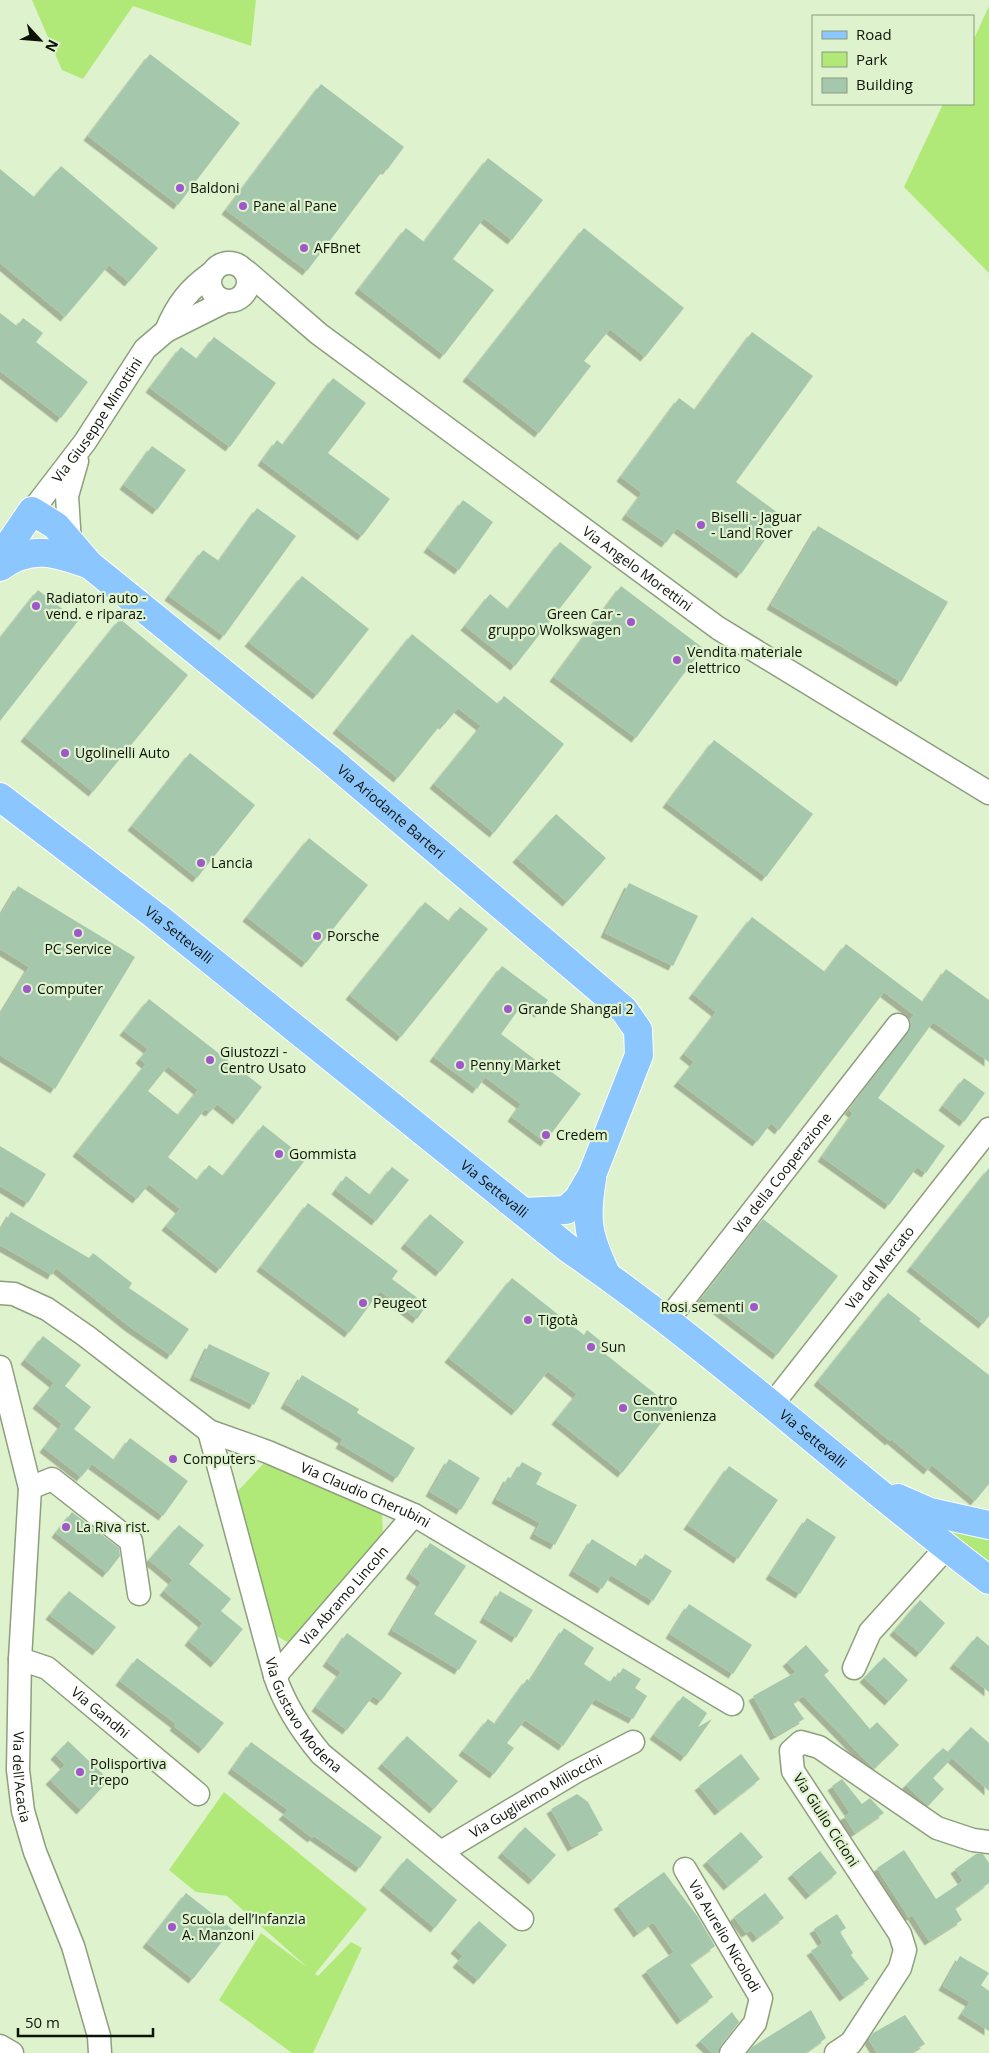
<svg xmlns="http://www.w3.org/2000/svg" width="989" height="2053" viewBox="0 0 989 2053" font-family="'Open Sans',sans-serif">
<style>
.green{fill:#b1e979}
.building{fill:#a5c8ac;fill-rule:evenodd;filter:url(#shadow)}
.lines{fill:none;stroke-linecap:round;stroke-linejoin:round}
.minor-casing{stroke:#8d9f7d;stroke-width:25}
.major-casing{stroke:#fff;stroke-width:30}
.minor{stroke:#fff;stroke-width:22}
.major{stroke:#8cc6fe;stroke-width:28}
.poi-dot{fill:#9f57ca;stroke:#def2cd;stroke-width:2}
.labels{text-anchor:middle;stroke-width:4.5;stroke-linejoin:round;paint-order:stroke}
.poi-label{font-size:14px;fill:#0d1407;stroke:#def2cd;text-anchor:start}
.street-label{font-size:14px;fill:#0d1407;stroke:#def2cd}
</style>
<defs>
<filter id="shadow"><feDropShadow dx="-4.5" dy="4.5" stdDeviation="0" flood-color="#0004"/></filter>
</defs>
<rect width="100%" height="100%" fill="#def2cd"/>
<path class="green" d="M32 0H256L251 46 133 6 83 79 62 70Z
M989 6V273L904 187 943 104H973V41Z
M265 1462 382 1511 383 1537 292 1645 277 1636 237 1492Z
M952 1529 989 1535V1572L945 1538Z
M224 1792 367 1909 315 1974 318 1976 351 1942 362 1948 313 2053H292L219 2000 261 1933 307 1967 227 1896 196 1892 169 1870Z"/>
<path class="building" d="M150 54 240 123 178 205 88 136Z
M321 84 404 147 387 170 384 169 307 271 226 210Z
M488 158 543 200 512 240 484 218 453 259 494 290 444 355 359 289 406 228 424 242Z
M61 166 158 248 129 282 109 265 65 317 0 263V169L34 197Z
M584 228 684 308 645 357 610 329 584 361 591 366 539 433 467 377Z
M0 313 17 326 23 318 43 333 36 342 88 382 61 418 0 371Z
M752 332 813 376 736 482 782 516 741 574 677 528 666 543 626 515 642 493 621 477 679 398 695 410Z
M214 337 276 383 230 447 150 388 181 347 197 359Z
M333 378 366 403 328 453 390 499 362 536 262 461 277 440 283 445Z
M152 446 186 470 157 510 124 485Z
M463 500 493 522 459 570 428 548Z
M257 508 296 536 224 636 169 596 203 550 219 561Z
M818 526 948 602 901 682 771 605Z
M560 542 592 567 515 666 465 626 490 594 508 609Z
M302 576 369 629 317 695 249 642Z
M621 586 703 648 636 738 554 677Z
M38 590 78 621 0 721V638Z
M120 619 188 675 93 792 25 737Z
M412 634 498 704 504 696 564 744 494 833 434 784 481 726 458 708 444 725 442 723 398 778 337 729Z
M714 740 813 814 766 877 667 803Z
M190 753 255 805 197 878 132 826Z
M556 814 606 858 567 902 517 858Z
M309 838 368 885 306 963 247 917Z
M629 883 698 916 673 966 605 933Z
M18 886 135 957 55 1089 0 1055V1015L29 967 0 949V916Z
M425 902 449 921 460 907 488 929 401 1037 350 995Z
M752 917 825 972 846 944 923 1002 946 969 989 1000V1062L933 1022 878 1098 945 1146 926 1173 917 1167 889 1205 822 1157 853 1113 849 1110 911 1027 910 1020 914 1015 884 992 779 1130 771 1123 757 1142 678 1082 694 1062 684 1054 716 1012 693 994Z
M502 966 548 1000 539 1013 524 1002 501 1034 581 1094 545 1142 512 1117 521 1104 485 1077 477 1089 434 1057Z
M149 999 262 1087 237 1120 217 1104 210 1112 205 1109 168 1157 197 1180 209 1165 223 1176 263 1125 306 1159 220 1269 166 1226 180 1209 149 1184 137 1199 77 1152 146 1064 140 1059 148 1049 124 1031ZM168 1066 198 1090 178 1115 148 1091Z
M964 1078 985 1093 964 1122 943 1106Z
M0 1146 46 1174 28 1203 0 1186Z
M392 1167 409 1180 376 1221 336 1190 346 1176 370 1195Z
M989 1168V1316L983 1324 911 1267Z
M308 1203 398 1271 392 1279 427 1305 417 1319 380 1291 349 1333 261 1267Z
M11 1212 89 1258 93 1253 132 1283 129 1288 189 1329 171 1355 130 1327 56 1268 52 1275 0 1245V1231Z
M430 1214 464 1242 440 1272 405 1244Z
M763 1219 838 1276 777 1355 702 1298Z
M512 1278 584 1335 587 1330 608 1347 604 1353 673 1408 622 1473 556 1420 577 1394 548 1371 516 1411 449 1358Z
M888 1293 921 1319 919 1321 989 1375V1484L975 1501 932 1465 928 1470 891 1439 890 1441 818 1381Z
M43 1336 81 1365 65 1386 91 1407 74 1429 114 1460 130 1438 188 1481 163 1516 92 1464 81 1477 44 1448 62 1424 37 1404 54 1383 25 1360Z
M209 1344 270 1373 254 1405 194 1376Z
M302 1375 359 1409 357 1413 415 1448 397 1478 340 1444 343 1439 285 1404Z
M449 1459 480 1478 461 1510 430 1492Z
M522 1462 542 1473 536 1484 577 1505 555 1545 534 1534 540 1523 496 1499 508 1477 512 1479Z
M729 1466 778 1500 738 1559 688 1525Z
M72 1512 119 1548 120 1556 107 1573 56 1533Z
M807 1518 836 1537 800 1594 770 1575Z
M179 1525 204 1545 189 1564 231 1599 221 1611 243 1629 215 1663 189 1641 203 1623 164 1591 173 1580 149 1560Z
M592 1539 637 1567 645 1554 672 1571 653 1601 611 1575 602 1589 573 1571Z
M430 1543 466 1566 434 1614 477 1641 459 1670 392 1630 421 1582 410 1574Z
M69 1591 116 1627 97 1651 50 1615Z
M500 1591 533 1610 516 1638 484 1618Z
M920 1600 945 1623 920 1653 894 1631Z
M689 1604 752 1645 733 1674 670 1634Z
M564 1628 594 1648 584 1664 610 1682 614 1676 617 1678 623 1668 641 1679 635 1688 647 1696 633 1719 595 1699 563 1746 525 1720 507 1743 514 1748 494 1774 463 1751 488 1719 495 1724 527 1679 530 1681Z
M347 1633 402 1673 381 1701 373 1696 347 1730 316 1707 341 1672 327 1662Z
M977 1636 989 1646V1692L954 1664Z
M806 1645 829 1671 824 1675 870 1729 877 1722 899 1745 874 1769 803 1696 793 1703 804 1719 775 1736 753 1696 796 1672 787 1662Z
M884 1657 908 1680 889 1701 864 1678Z
M137 1658 224 1723 203 1749 174 1726 176 1724 120 1681Z
M683 1696 707 1713 698 1727 712 1719 685 1757 654 1735Z
M971 1727 989 1743V1791L952 1758 933 1778 944 1789 928 1806 906 1785 943 1748 948 1752Z
M407 1736 458 1781 434 1809 382 1764Z
M68 1741 109 1780 81 1810 50 1780 65 1765 55 1755Z
M251 1742 382 1837 360 1868 314 1836 312 1838 283 1815 288 1810 232 1769Z
M741 1754 760 1779 719 1811 699 1786Z
M842 1779 862 1804 870 1798 884 1813 855 1833 844 1816 850 1813 832 1786Z
M577 1794 588 1802 603 1830 572 1847 551 1809Z
M525 1827 556 1855 533 1880 502 1853Z
M741 1832 763 1857 728 1886 707 1861Z
M904 1850 936 1899 963 1881 955 1869 976 1854H983L989 1863V1883L955 1908 962 1920 929 1941 912 1915 909 1918 877 1868Z
M820 1851 837 1873 810 1895 792 1874Z
M407 1858 457 1900 435 1928 384 1886Z
M664 1872 698 1917 715 1946 690 1964 713 1997 681 2020 646 1971 674 1952 653 1922 638 1933 618 1905Z
M186 1893 232 1929 193 1979 147 1943Z
M765 1893 784 1918 757 1938 751 1930 746 1933 734 1917Z
M837 1914 846 1928 840 1932 853 1953 851 1955 869 1979 844 1997 811 1951 823 1943 814 1929Z
M479 1921 507 1945 478 1980 457 1963 463 1956 455 1949Z
M960 1956 989 1973 981 1985 989 1991V2031L962 2014 970 2002 943 1986Z
M811 2010 826 2038 805 2053H748L752 2047Z
M732 2012 739 2022 721 2045 718 2053H712L700 2041Z
M905 2015 925 2044 910 2053H877L869 2040 873 2033Z"/>
<g class="lines">
<defs>
<g id="minor">
<circle cx="229" cy="282" r="19"/>
<path id="s1" d="M246 271 319 334 718 628 989 793"/>
<path d="M166 331C177 304 189 289 213 272"/>
<path id="s2" d="M32 511 85 442 145 349 166 331 226 301"/>
<path d="M70 543 67 496 77 461"/>
<path id="s3" d="M0 1293 14 1294 47 1309 86 1336 209 1431 268 1452 414 1515 732 1704"/>
<path id="s4" d="M666 1322 898 1025"/>
<path id="s5" d="M0 1367 30 1488 20 1659 18 1770 23 1811 35 1852 73 1946 99 2036 100 2053"/>
<path id="s6" d="M771 1406 989 1129"/>
<path id="s7" d="M209 1431 275 1676C285 1706 301 1730 321 1754L522 1919"/>
<path d="M30 1488 52 1479 131 1541 139 1594"/>
<path id="s8" d="M20 1659 47 1668 198 1794"/>
<path d="M854 1668 870 1632 946 1548"/>
<path id="s9" d="M275 1676 414 1515"/>
<path id="s10" d="M441 1852 575 1772 633 1742"/>
<path id="s11" d="M685 1869 761 1998 755 2023 731 2053"/>
<path d="M0 2046 12 2053"/>
<path d="M836 2053 851 2043 900 1968 905 1950 900 1934 793 1771 791 1751 801 1742 819 1747 937 1828 973 1840 989 1842"/>
</g>
<g id="major">
<path d="M0 558 32 511 56 526 88 563"/>
<path id="s12" d="M0 567C31 544 57 553 90 565L328 758 624 1010 638 1030 639 1055 592 1175 578 1199 566 1210 523 1212"/>
<path id="s13" d="M0 797 157 917 569 1249C716 1350 847 1473 989 1580"/>
<path d="M592 1179C585 1221 588 1236 606 1274"/>
<path d="M898 1498 930 1512 989 1525"/>
</g>
</defs>
<use href="#minor" class="minor-casing"/>
<use href="#major" class="major-casing"/>
<use href="#minor" class="minor"/>
<use href="#major" class="major"/>
</g>
<g class="poi-dot">
<circle cx="180" cy="188" r="5"/>
<circle cx="243" cy="206" r="5"/>
<circle cx="304" cy="248" r="5"/>
<circle cx="701" cy="525" r="5"/>
<circle cx="36" cy="606" r="5"/>
<circle cx="631" cy="622" r="5"/>
<circle cx="677" cy="660" r="5"/>
<circle cx="65" cy="753" r="5"/>
<circle cx="201" cy="863" r="5"/>
<circle cx="78" cy="933" r="5"/>
<circle cx="317" cy="936" r="5"/>
<circle cx="27" cy="989" r="5"/>
<circle cx="508" cy="1009" r="5"/>
<circle cx="210" cy="1060" r="5"/>
<circle cx="460" cy="1065" r="5"/>
<circle cx="546" cy="1135" r="5"/>
<circle cx="279" cy="1154" r="5"/>
<circle cx="363" cy="1303" r="5"/>
<circle cx="754" cy="1307" r="5"/>
<circle cx="528" cy="1320" r="5"/>
<circle cx="591" cy="1347" r="5"/>
<circle cx="623" cy="1408" r="5"/>
<circle cx="173" cy="1459" r="5"/>
<circle cx="66" cy="1527" r="5"/>
<circle cx="80" cy="1772" r="5"/>
<circle cx="172" cy="1927" r="5"/>
</g>
<g class="labels">
<g class="poi-label">
<text x="190" y="193">Baldoni</text>
<text x="253" y="211">Pane al Pane</text>
<text x="314" y="253">AFBnet</text>
<text x="711" y="522">Biselli - Jaguar<tspan x="711" dy="16">- Land Rover</tspan></text>
<text x="46" y="603">Radiatori auto -<tspan x="46" dy="16">vend. e riparaz.</tspan></text>
<text x="621" y="619" text-anchor="end">Green Car -<tspan x="621" dy="16">gruppo Wolkswagen</tspan></text>
<text x="687" y="657">Vendita materiale<tspan x="687" dy="16">elettrico</tspan></text>
<text x="75" y="758">Ugolinelli Auto</text>
<text x="211" y="868">Lancia</text>
<text x="327" y="941">Porsche</text>
<text x="78" y="954" text-anchor="middle">PC Service</text>
<text x="37" y="994">Computer</text>
<text x="518" y="1014">Grande Shangai 2</text>
<text x="220" y="1057">Giustozzi -<tspan x="220" dy="16">Centro Usato</tspan></text>
<text x="470" y="1070">Penny Market</text>
<text x="556" y="1140">Credem</text>
<text x="289" y="1159">Gommista</text>
<text x="373" y="1308">Peugeot</text>
<text x="744" y="1312" text-anchor="end">Rosi sementi</text>
<text x="538" y="1325">Tigotà</text>
<text x="601" y="1352">Sun</text>
<text x="633" y="1405">Centro<tspan x="633" dy="16">Convenienza</tspan></text>
<text x="183" y="1464">Computers</text>
<text x="76" y="1532">La Riva rist.</text>
<text x="90" y="1769">Polisportiva<tspan x="90" dy="16">Prepo</tspan></text>
<text x="182" y="1924">Scuola dell’Infanzia<tspan x="182" dy="16">A. Manzoni</tspan></text>
</g>
<g class="street-label">
<text dy="5" stroke="none"><textPath href="#s2" startOffset="112">Via Giuseppe Minottini</textPath></text>
<text dy="5" stroke="none"><textPath href="#s1" startOffset="492">Via Angelo Morettini</textPath></text>
<text dy="5" stroke="none"><textPath href="#s12" startOffset="484">Via Ariodante Barteri</textPath></text>
<text dy="5" stroke="none"><textPath href="#s13" startOffset="226">Via Settevalli</textPath></text>
<text dy="5" stroke="none"><textPath href="#s4" startOffset="189">Via della Cooperazione</textPath></text>
<text dy="5" stroke="none"><textPath href="#s13" startOffset="631">Via Settevalli</textPath></text>
<text dy="5" stroke="none"><textPath href="#s6" startOffset="176">Via del Mercato</textPath></text>
<text dy="5" stroke="none"><textPath href="#s13" startOffset="1036">Via Settevalli</textPath></text>
<text dy="5" stroke="none"><textPath href="#s3" startOffset="422">Via Claudio Cherubini</textPath></text>
<text dy="5" stroke="none"><textPath href="#s9" startOffset="106">Via Abramo Lincoln</textPath></text>
<text dy="5" stroke="none"><textPath href="#s8" startOffset="98">Via Gandhi</textPath></text>
<text dy="5" stroke="none"><textPath href="#s7" startOffset="302">Via Gustavo Modena</textPath></text>
<text dy="5" stroke="none"><textPath href="#s5" startOffset="414">Via dell'Acacia</textPath></text>
<text dy="5" stroke="none"><textPath href="#s10" startOffset="110">Via Guglielmo Miliocchi</textPath></text>
<text transform="translate(826 1820) rotate(57)" y="5">Via Giulio Cicioni</text>
<text dy="5" stroke="none"><textPath href="#s11" startOffset="78">Via Aurelio Nicolodi</textPath></text>
</g>
</g>
<rect x="812" y="15" width="162" height="90" fill="#def2cd" stroke="#8a997e"/>
<rect x="822" y="31" width="25" height="8" fill="#8cc6fe" stroke="#8a997e"/>
<text x="856" y="40" font-size="15" fill="#0d1407">Road</text>
<rect x="822" y="52" width="25" height="15" fill="#b1e979" stroke="#8a997e"/>
<text x="856" y="65" font-size="15" fill="#0d1407">Park</text>
<rect x="822" y="78" width="25" height="15" fill="#a5c8ac" stroke="#8a997e"/>
<text x="856" y="90" font-size="15" fill="#0d1407">Building</text>
<g transform="translate(40 40) rotate(116)" stroke="#def2cd" stroke-width="4" paint-order="stroke">
<path d="M0-4L9 19L0 12L-9 19Z" fill="#0d1407"/>
<text y="-8" font-size="14" font-weight="bold" text-anchor="middle" fill="#0d1407">N</text>
</g>
<path d="M18 2028v8h135v-8" fill="none" stroke="#0d1407" stroke-width="2.5"/>
<text x="25" y="2028" font-size="15" fill="#0d1407" stroke="#def2cd" stroke-width="4" paint-order="stroke">50 m</text>
</svg>
